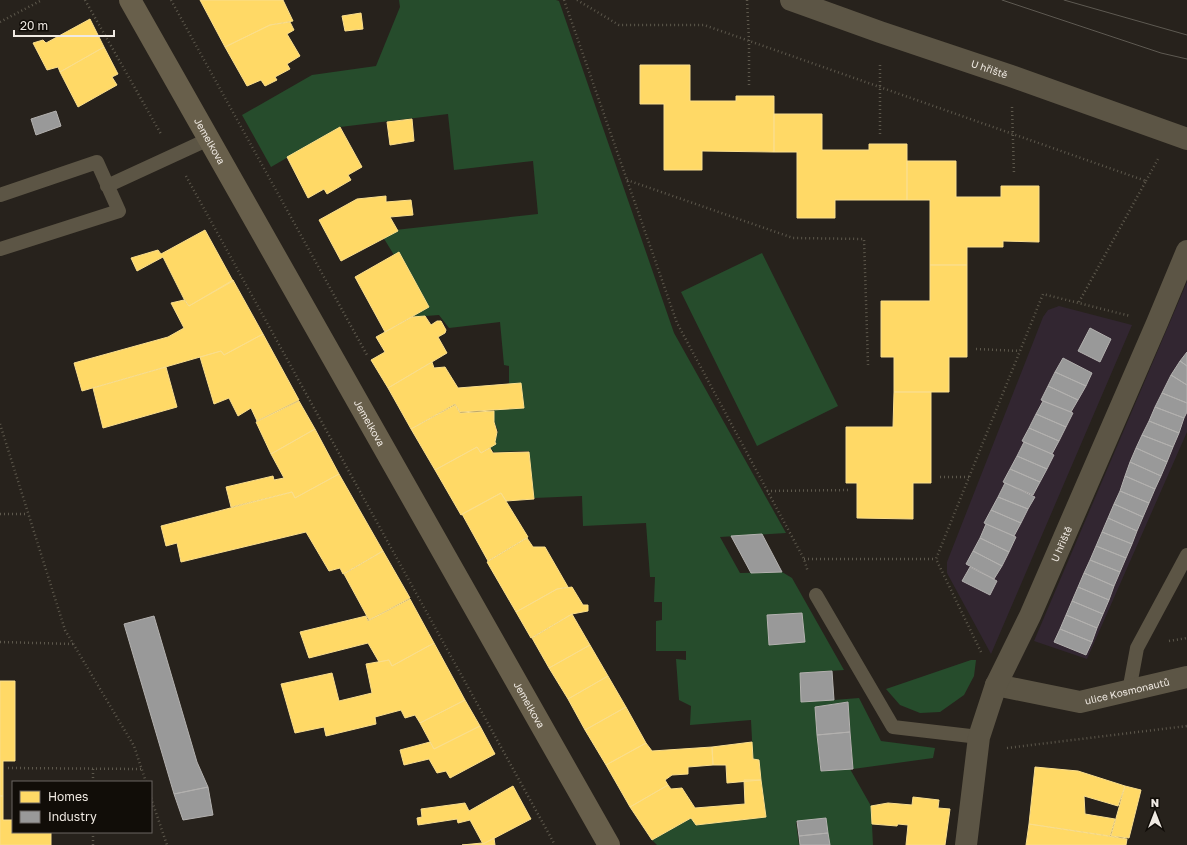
<svg xmlns="http://www.w3.org/2000/svg" width="1187" height="845" viewBox="0 0 1187 845" font-family="'Golos Text',sans-serif">
<style>
.industrial{fill:#322631}
.green{fill:#264c2c}
.homes{fill:#ffd966;stroke:#fade8c}
.industry{fill:#999;stroke:#b3b1af}
.lines{fill:none;stroke-linecap:round;stroke-linejoin:round}
.path{stroke:#5d584c;stroke-width:2.5;stroke-dasharray:1 3;stroke-linecap:butt}
.lane{stroke:#5c5545;stroke-width:14}
.street{stroke:#5c5545;stroke-width:22}
.secondary{stroke:#685f4b;stroke-width:22}
.tram{stroke:#5e5a52;stroke-width:1}
.labels{text-anchor:middle;stroke-width:4;stroke-linejoin:round;paint-order:stroke}
.street-label{font-size:10px;fill:#f0eae3;stroke:#110d08}
</style>
<rect width="100%" height="100%" fill="#27221c"/>
<path class="industrial" d="M1187 282V432L1087 659 1034 641Z
M1059 306 1132 325 991 654 947 573V562L1043 317 1048 310Z"/>
<path class="green" d="M399 0H556L559 1 674 333 786 533 720 537 740 573 782 572 792 578 844 670 800 673 834 700 859 698 881 741 935 748 933 758 853 769 848 702 815 707 821 771 850 769 871 806 873 845H829L825 818 796 822 799 845H657L652 840 691 818 696 825 766 817 761 780 759 760 753 759 751 720 690 725 691 706 679 700 676 659 686 660V651H656V621L662 620V602H654L655 577H650L646 523 583 526 582 496 534 498 529 451 494 452 490 447 496 443 495 441 498 431 494 421V410L524 408 521 384 509 385V366L504 365 500 322 449 328 439 315 412 317 429 307 399 253 394 255 383 237 395 230 538 214 533 161 454 170 448 114 340 127 271 167 242 115 312 75 376 66 400 7Z
M762 253 838 406 757 446 681 292Z
M971 660H976L974 676 964 695 940 712 920 713 900 705 886 689Z"/>
<path class="homes" d="M200 0H283L293 21 270 25 225 47Z
M361 13 363 29 345 31 342 16Z
M90 19 104 47 60 72 58 67 47 70 33 43 43 40 46 43Z
M290 22 294 30 287 34 300 56 287 64 290 69 275 77 277 80 265 86 261 80 247 86 225 47 270 25Z
M104 47 118 74 112 77 117 85 78 107 60 72Z
M640 65H690V101H736V96H774V152L702 151V170H664V104H640Z
M774 114H822V150H869V144H907V200H835V218H797V152H774Z
M412 119 414 141 390 145 387 122Z
M340 127 362 167 348 175 351 180 327 194 324 189 308 198 287 157Z
M907 161H956V197H1001V186H1039V242L1003 241V247H967V265H930V200H907Z
M386 196V202L411 200 413 215 390 217 398 231 341 261 319 220 357 199Z
M205 230 233 281 189 306 184 299 163 257 137 271 131 258 158 250 161 254Z
M399 252 429 307 385 332 355 277Z
M930 265H967V357H949V392H894V357H881V301H930Z
M233 280 263 334 224 355 221 351 82 391 74 363 168 337 184 328 171 303 184 300 189 306Z
M425 316 431 325 437 321H441L446 330 445 333 438 337 447 353 388 388 371 360 385 352 376 337 412 317Z
M263 334 299 400 257 421 251 408 238 416 229 398 214 404 200 357 221 351 224 355Z
M432 362 434 368 445 367 458 388 521 383 524 408 460 412 455 404 411 429 388 388Z
M166 367 177 407 103 428 93 388Z
M894 392H931V483H913V519L857 518V483H846V427H893Z
M299 401 315 429 271 454 256 422Z
M455 405 460 413 494 411V422L497 432 495 442 496 444 481 453 477 447 435 470 411 429Z
M315 429 339 474 295 498 292 492 231 507 226 487 273 476 274 480 284 478 271 454Z
M477 447 481 453 490 448 493 453 529 452 534 499 506 501 501 493 461 515 435 470Z
M339 474 383 551 343 574 340 568 329 571 306 532 181 562 177 543 166 546 161 526 292 492 295 498Z
M501 493 528 537 488 561 462 514Z
M527 538 533 547H545L568 587 557 589 516 612 487 562Z
M383 551 410 598 369 620 344 574Z
M572 587 583 605H588V611L572 614 531 638 516 612 557 589Z
M410 599 434 643 392 666 389 660 379 662 368 643 309 658 300 632 366 616 368 621Z
M572 614 590 645 549 668 532 638Z
M434 643 465 700 420 723 415 715 405 718 401 710 375 717 376 724 326 736 324 727 295 733 281 684 332 673 339 701 372 693 366 664 389 660 392 666Z
M590 645 608 676 568 699 549 668Z
M608 676 626 707 585 730 568 699Z
M0 681H15V761H3V796H0Z
M465 700 480 726 434 749 420 723Z
M626 707 646 743 606 765 585 730Z
M480 726 495 754 450 778 446 771 437 773 429 759 404 765 400 750 430 742 434 749Z
M752 742 753 759 759 760 761 780 727 783 726 765H713L712 747Z
M646 743 652 751 712 747 713 765 688 767V774L672 775 665 780 668 785 630 807 606 765Z
M1035 767 1078 771 1125 786 1118 806 1084 796 1085 814 1115 819 1110 836 1029 824Z
M744 780H761L766 817 696 825 691 818 652 840 630 807 668 785 671 789 682 788 695 808 745 804Z
M513 786 531 819 487 842 483 844 470 820 458 823 457 819 418 825 417 818 422 817 421 809 465 803 469 811Z
M1125 786 1141 790 1129 838 1111 836Z
M0 796H3V820H13V808V832H51V845H0Z
M913 797 939 800 938 808 950 809 945 845H906L908 825 898 824 897 826 872 824 871 806 888 803 912 805Z
M1029 824 1127 839 1126 845H1026Z
M494 838 495 845H462L482 843 483 844Z"/>
<path class="industry" d="M56 111 61 126 36 135 31 119Z
M1090 328 1111 339 1100 362 1078 351Z
M1187 352V366L1180 361Z
M1063 358 1092 373 1086 386 1055 372Z
M1180 361 1187 366V385L1171 375Z
M1055 372 1086 386 1078 400 1048 386Z
M1171 375 1187 385V403L1162 393Z
M1048 386 1078 400 1071 412 1041 400Z
M1162 393 1187 403V412L1184 418 1155 407Z
M1043 401 1073 413 1066 427 1036 414Z
M1155 407 1184 418 1179 433 1149 421Z
M1036 414 1066 427 1059 441 1029 428Z
M1149 421 1179 433 1173 447 1142 435Z
M1029 428 1059 441 1052 454 1022 441Z
M1142 435 1173 447 1167 462 1136 448Z
M1024 442 1054 455 1047 469 1017 456Z
M1136 448 1167 462 1161 476 1130 462Z
M1017 456 1047 469 1040 482 1010 469Z
M1130 462 1161 476 1155 489 1125 476Z
M1010 469 1040 482 1033 495 1003 482Z
M1125 476 1155 489 1149 503 1120 491Z
M1005 483 1035 497 1028 509 998 497Z
M1120 491 1149 503 1143 517 1114 504Z
M998 497 1028 509 1021 523 991 510Z
M1114 504 1143 517 1137 531 1108 518Z
M991 510 1021 523 1014 536 984 523Z
M1108 518 1137 531 1132 544 1102 532Z
M986 524 1016 537 1009 552 980 538Z
M1102 532 1132 544 1126 558 1096 546Z
M762 534 782 572 751 573 731 536Z
M980 538 1009 552 1002 566 973 551Z
M1096 546 1126 558 1120 572 1090 560Z
M973 551 1002 566 994 579 966 564Z
M1090 560 1120 572 1114 586 1084 573Z
M970 567 997 581 990 595 962 581Z
M1084 573 1114 586 1109 600 1078 587Z
M1078 587 1109 600 1103 614 1072 601Z
M1072 601 1103 614 1097 628 1066 615Z
M802 613 805 642 769 645 767 615Z
M1066 615 1097 628 1092 642 1060 629Z
M154 616 197 762 208 787 174 794 124 624Z
M1060 629 1092 642 1086 655 1054 642Z
M832 671 834 700 801 702 800 673Z
M848 702 850 732 817 735 815 707Z
M850 732 853 769 821 771 817 735Z
M208 787 213 815 183 820 174 794Z
M826 818 828 833 799 836 797 821Z
M828 833 830 845H800L799 836Z"/>
<g class="lines">
<path class="path" d="M85 0 161 134
M171 0 367 355
M564 0 677 323 804 559 808 572
M577 0 619 25H704L1146 181 1079 302
M747 0 749 41V85
M0 22 42 0
M1012 107 1014 174
M880 134V62
M186 176 555 845
M627 180 793 238 864 239 868 365
M1146 181 1158 159
M976 349 1020 351
M0 424 65 630 134 746 146 782
M940 477H969
M767 491 851 490
M0 514H28
M804 559H936
M1169 641 1187 638
M0 642 73 644
M981 652 936 559 1043 294 1130 316
M1007 748 1187 726
M8 768 141 769
M93 769V782
M151 798 167 845
M93 832V845"/>
<path class="lane" d="M107 186 209 139
M0 195 97 162 119 211 0 249
M816 595 893 727 979 737
M1129 691 1137 648 1187 555"/>
<g class="street">
<path id="s1" d="M791 0 880 32 1011 76 1187 139"/>
<path id="s2" d="M996 685 1080 702 1187 677"/>
<path id="s3" d="M966 845 979 737 996 685 1030 616 1157 323 1187 251"/>
</g>
<path class="secondary" id="s4" d="M130 0 609 845"/>
<path class="tram" d="M1002 0 1161 53 1187 59
M1064 0 1187 35"/>
</g>
<g class="labels">
<g class="street-label">
<text dy="4" stroke="none"><textPath href="#s1" startOffset="210">U hřiště</textPath></text>
<text dy="4" stroke="none"><textPath href="#s4" startOffset="162">Jemelkova</textPath></text>
<text dy="4" stroke="none"><textPath href="#s4" startOffset="486">Jemelkova</textPath></text>
<text dy="4" stroke="none"><textPath href="#s3" startOffset="319">U hřiště</textPath></text>
<text dy="4" stroke="none"><textPath href="#s2" startOffset="134">ulice Kosmonautů</textPath></text>
<text dy="4" stroke="none"><textPath href="#s4" startOffset="810">Jemelkova</textPath></text>
</g>
</g>
<rect x="12" y="781" width="140" height="52" fill="#110d08" stroke="#6a6560"/>
<rect x="20" y="791" width="20" height="12" fill="#ffd966" stroke="#6a6560"/>
<text x="48" y="801" font-size="12" fill="#f0eae3">Homes</text>
<rect x="20" y="811" width="20" height="12" fill="#999999" stroke="#6a6560"/>
<text x="48" y="821" font-size="12" fill="#f0eae3">Industry</text>
<g transform="translate(1155 813)" stroke="#110d08" stroke-width="3" paint-order="stroke">
<path d="M0-3L7 15L0 10L-7 15Z" fill="#f0eae3"/>
<text y="-6" font-size="11" font-weight="bold" text-anchor="middle" fill="#f0eae3">N</text>
</g>
<path d="M14 30v6h100v-6" fill="none" stroke="#f0eae3" stroke-width="2"/>
<text x="20" y="30" font-size="12" fill="#f0eae3" stroke="#110d08" stroke-width="3" paint-order="stroke">20 m</text>
</svg>
